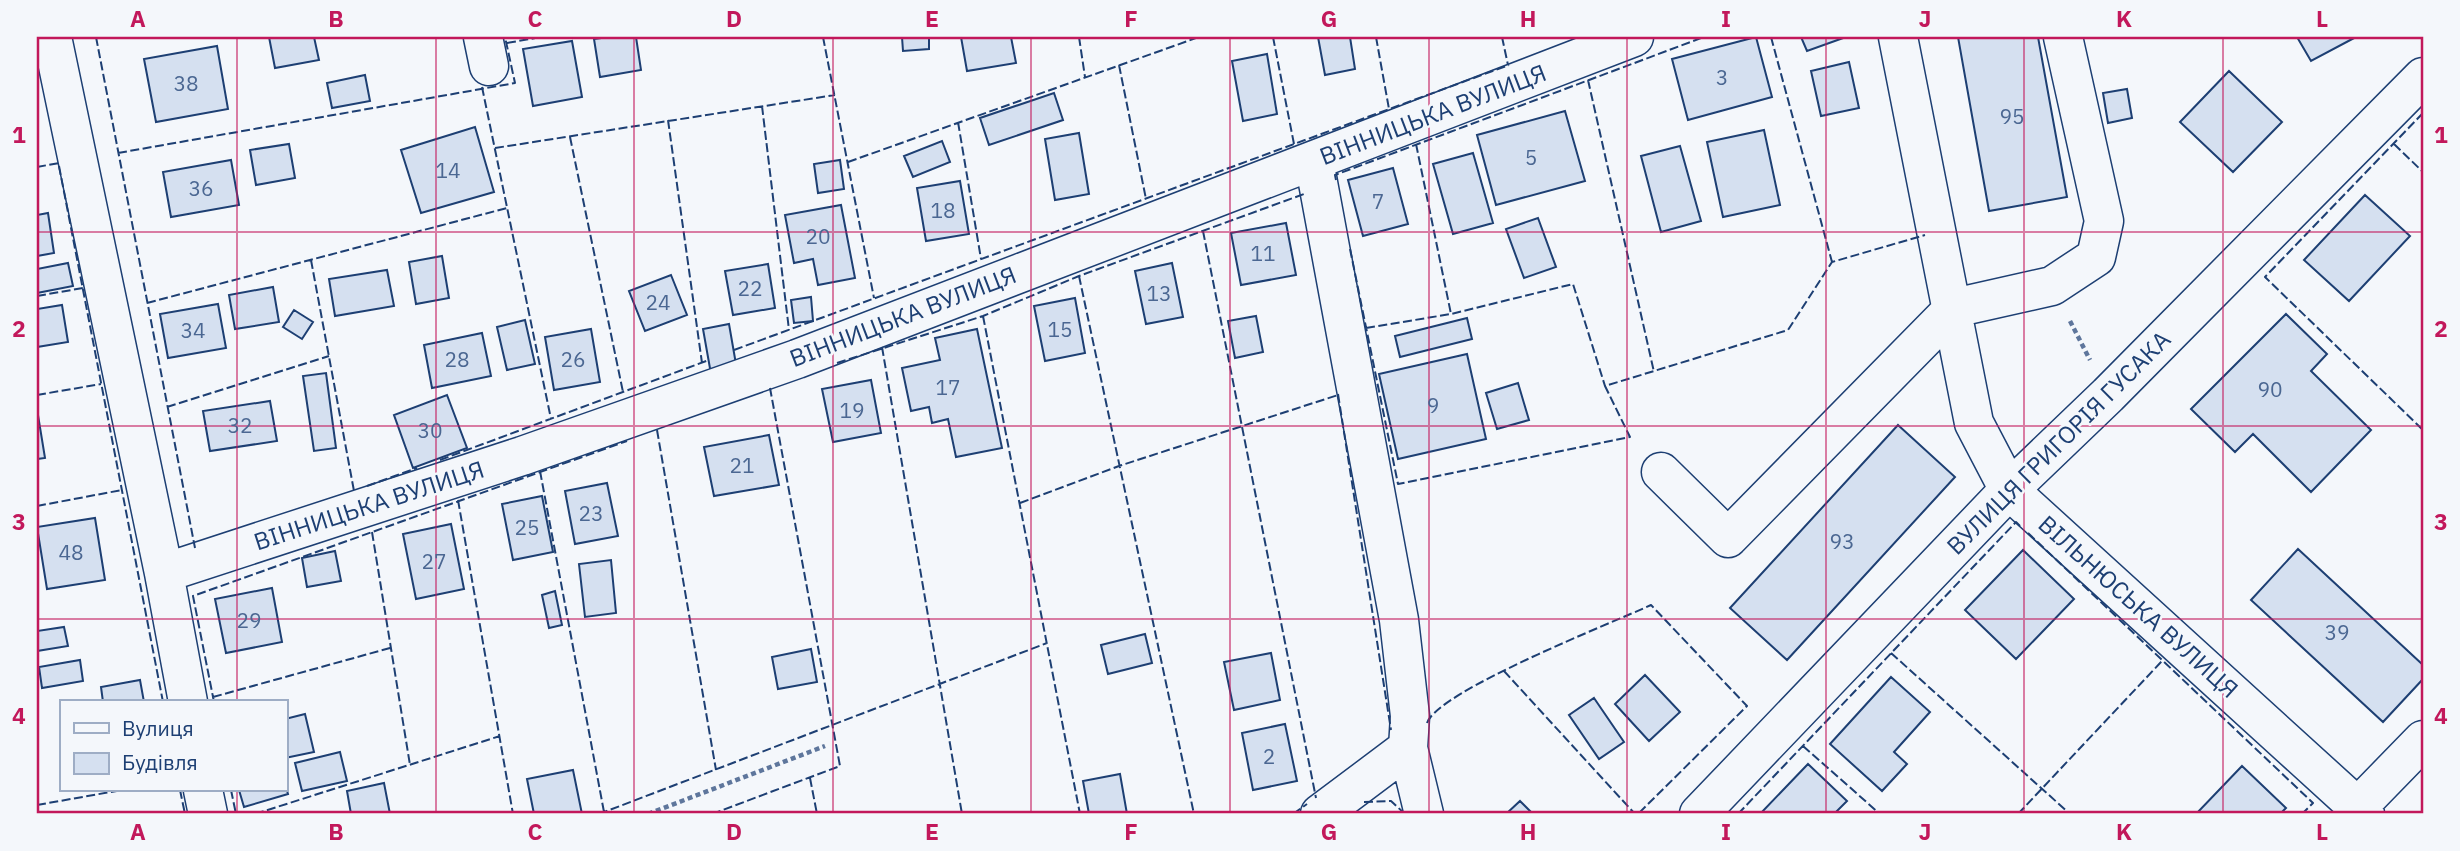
<svg xmlns="http://www.w3.org/2000/svg" width="2460" height="851" viewBox="0 0 2460 851" font-family="'IBM Plex Sans',sans-serif">
<style>
.building{fill:#d5e0f0;stroke:#1d3f73;stroke-width:2}
.lines{fill:none;stroke-linecap:round;stroke-linejoin:round}
.minor-casing{stroke:#1d3f73;stroke-width:41}
.path{stroke:#5e769c;stroke-width:4.5;stroke-dasharray:5 3.5;stroke-linecap:butt}
.minor{stroke:#f4f7fb;stroke-width:38}
.fence{stroke:#1d3f73;stroke-width:2;stroke-dasharray:9 3.5;stroke-linecap:butt}
.grid{fill:none;stroke:#c2185b;stroke-width:2;stroke-opacity:0.55}
.labels{text-anchor:middle;stroke-width:5;stroke-linejoin:round;paint-order:stroke}
.number-label{font-size:21px;fill:#4b6792}
.street-label{font-size:24px;fill:#1d3f73;stroke:#f4f7fb}
.neatline{fill:none;stroke:#c2185b;stroke-width:2.5}
.grid-label{font-size:23px;text-anchor:middle;font-weight:bold;fill:#c2185b}
</style>
<rect width="100%" height="100%" fill="#f4f7fb"/>
<path class="building" d="M269 37H314L319 60 275 68Z
M609 37H636L641 70 600 77 594 39Z
M902 37H929V49L903 51Z
M961 37H1011L1016 63 967 71Z
M1318 37H1350L1355 69 1325 75Z
M1756 37 1772 97 1688 120 1672 59Z
M1801 37H1846L1807 51Z
M1958 37H2038L2067 197 1989 211Z
M2297 37H2356L2311 61Z
M572 41 582 97 533 106 523 49Z
M217 46 228 109 156 122 144 59Z
M1267 54 1277 114 1243 121 1232 61Z
M1849 62 1859 108 1821 116 1811 71Z
M2229 71 2282 122 2233 172 2180 122Z
M365 75 370 101 332 108 327 83Z
M2127 89 2132 118 2108 123 2103 93Z
M1054 93 1063 120 989 145 980 118Z
M1565 111 1585 181 1496 205 1477 135Z
M475 127 494 192 421 213 401 150Z
M1764 130 1780 205 1723 217 1707 142Z
M1079 133 1089 194 1055 200 1045 139Z
M942 141 950 162 913 177 904 156Z
M289 144 295 178 256 185 250 150Z
M1680 146 1701 221 1661 232 1641 156Z
M1473 153 1493 223 1453 234 1433 164Z
M231 160 239 205 171 217 163 172Z
M840 160 844 189 818 193 814 164Z
M1393 168 1408 224 1363 236 1348 180Z
M960 181 969 234 926 241 917 188Z
M2365 195 2410 236 2349 301 2304 260Z
M841 205 855 278 818 285 813 259 794 263 785 215Z
M48 213 54 253 37 256V215Z
M1538 218 1556 267 1524 278 1506 229Z
M1286 223 1296 275 1241 285 1231 233Z
M442 256 449 298 416 304 409 262Z
M68 263 73 286 37 293V269Z
M1172 263 1183 317 1146 324 1135 271Z
M768 264 775 308 733 315 725 271Z
M387 270 394 306 335 316 329 279Z
M671 275 687 315 645 331 629 291Z
M273 287 279 322 235 329 229 295Z
M811 297 813 321 794 323 791 300Z
M1075 298 1085 353 1045 361 1034 306Z
M218 304 226 348 168 358 160 314Z
M62 305 68 342 37 347V309Z
M294 310 313 322 302 339 283 327Z
M2286 314 2327 354 2311 371 2371 430 2311 492 2253 434 2235 452 2191 409Z
M1256 316 1263 352 1235 358 1228 321Z
M1467 318 1472 339 1400 357 1395 336Z
M525 320 535 364 507 370 497 327Z
M729 324 737 370 711 374 703 329Z
M591 329 600 382 554 390 545 337Z
M977 329 1002 448 956 457 948 419 932 423 929 407 911 411 902 368 940 360 935 338Z
M482 333 491 376 432 388 424 345Z
M1467 354 1486 439 1398 459 1379 374Z
M326 373 336 448 314 451 303 376Z
M871 380 881 433 833 442 822 389Z
M1518 383 1529 420 1497 429 1486 393Z
M447 395 467 448 413 468 394 415Z
M270 401 277 441 210 451 203 411Z
M37 409 45 458 37 459Z
M1898 425 1955 477 1787 660 1730 608Z
M769 435 779 485 714 496 704 447Z
M607 483 618 536 575 544 565 491Z
M542 496 553 552 513 560 502 504Z
M95 518 105 580 47 589 37 527Z
M451 524 464 589 416 599 403 534Z
M2298 549 2423 665V679L2383 722 2251 600Z
M2023 550 2074 599 2016 659 1965 610Z
M335 551 341 581 307 587 302 558Z
M611 560 616 613 585 617 579 564Z
M272 588 282 642 226 653 215 599Z
M555 591 562 625 549 628 542 595Z
M64 627 68 646 37 651V631Z
M1145 634 1152 663 1108 674 1101 645Z
M811 649 817 682 778 689 772 657Z
M1271 653 1280 700 1234 710 1224 662Z
M80 660 83 681 42 688 39 667Z
M1645 675 1680 712 1649 741 1615 704Z
M1891 677 1930 712 1894 752 1907 764 1882 791 1830 744Z
M140 680 144 702H103L101 687Z
M1594 698 1624 742 1599 759 1569 715Z
M305 714 314 752 285 758V719Z
M1285 724 1297 781 1253 790 1242 733Z
M340 752 347 781 302 791 295 763Z
M1808 764 1847 801 1834 814H1760Z
M2242 766 2286 808 2280 814H2196Z
M573 770 582 814H534L527 779Z
M1120 774 1127 814H1089L1083 781Z
M384 783 390 814H351L347 791Z
M285 784 288 794 244 807 239 790H285Z
M1520 801 1533 814H1506Z"/>
<g class="lines">
<defs>
<path id="minor" d="M52 37 164 573 188 702
M483 37 489 66
M1898 37 1974 423 2009 490 2365 814
M1314 161 1399 620 1410 716 1408 748 1424 814
M1661 472 1728 538 1954 308 2052 286 2096 257 2104 221 2063 37
M164 573 522 456 797 359 1634 37
M203 790 208 814
M1320 814 1408 748
M1699 814 2009 490 2108 395 2423 77
M2351 814 2423 740"/>
</defs>
<use href="#minor" class="minor-casing"/>
<path class="path" d="M2070 321 2090 360
M648 814 825 746"/>
<use href="#minor" class="minor"/>
<path class="fence" d="M96 37 195 548
M823 37 874 298
M1079 37 1085 77
M1273 37 1294 144
M1376 37 1389 109
M1502 37 1508 65
M1771 37 1832 262
M507 43 541 37
M1119 65 1146 199
M1588 80 1654 372
M482 87 551 419
M762 106 789 330
M2423 113 2265 277 2423 430
M668 120 702 363
M958 122 981 259
M570 137 623 392
M1416 144 1451 314
M2394 144 2423 172
M495 148 835 95
M118 153 515 83 505 37
M848 162 1199 37
M59 166 163 702
M37 167 59 163
M1336 180 1335 175 1704 37
M1203 231 1316 798
M1350 249 1398 484 1630 437 1605 386 1788 330 1832 262 1925 235
M311 260 354 491
M1079 276 1194 814
M37 296 83 288
M147 303 507 208
M983 316 1080 814
M1366 328 1451 314 1573 284 1605 386
M882 347 962 814
M734 350 1509 65
M837 363 983 316 1079 276 1304 194 1305 197
M1338 394 1391 730
M37 395 101 384
M167 407 329 356
M657 430 716 770
M440 460 709 360
M540 471 604 812
M367 486 417 468
M458 500 513 814
M1020 503 1119 466 1338 395
M37 506 122 490
M372 532 410 765
M2028 533 2313 803 2302 814
M1891 653 2070 814
M1504 671 1635 814
M213 697 390 648
M214 702 193 596 627 441
M1427 723C1438 691 1612 623 1651 605L1747 706 1638 814
M1803 746 1880 814
M810 778 817 814
M180 790 185 814
M231 790 236 814
M1364 802 1391 801 1405 814
M37 805 122 790
M255 814 500 736
M599 814 1047 643
M712 814 840 766 770 388
M1293 814 1307 804
M1738 814 2016 522 2020 526
M2018 814 2162 661"/>
</g>
<path class="grid" d="M237 37V702M436 37V814M634 37V814M833 37V814M1031 37V814M1230 37V814M1429 37V814M1627 37V814M1826 37V814M2024 37V814M2223 37V814M37 232H2423M37 426H2423M37 619H2423M237 790V814"/>
<g class="labels">
<g class="number-label">
<text x="1722" y="85">3</text>
<text x="186" y="91">38</text>
<text x="2012" y="124">95</text>
<text x="1531" y="165">5</text>
<text x="448" y="178">14</text>
<text x="201" y="196">36</text>
<text x="1378" y="209">7</text>
<text x="943" y="218">18</text>
<text x="818" y="244">20</text>
<text x="1263" y="261">11</text>
<text x="750" y="296">22</text>
<text x="1159" y="301">13</text>
<text x="658" y="310">24</text>
<text x="1060" y="337">15</text>
<text x="193" y="338">34</text>
<text x="457" y="367">28</text>
<text x="573" y="367">26</text>
<text x="948" y="395">17</text>
<text x="2270" y="397">90</text>
<text x="1433" y="413">9</text>
<text x="852" y="418">19</text>
<text x="240" y="433">32</text>
<text x="430" y="438">30</text>
<text x="742" y="473">21</text>
<text x="591" y="521">23</text>
<text x="527" y="535">25</text>
<text x="1842" y="549">93</text>
<text x="71" y="560">48</text>
<text x="434" y="569">27</text>
<text x="249" y="628">29</text>
<text x="2337" y="640">39</text>
<text x="1269" y="764">2</text>
</g>
<g class="street-label">
<text transform="translate(1433 115) rotate(-21)" y="8">ВІННИЦЬКА ВУЛИЦЯ</text>
<text transform="translate(903 317) rotate(-21)" y="8">ВІННИЦЬКА ВУЛИЦЯ</text>
<text transform="translate(2059 443) rotate(-45)" y="8">ВУЛИЦЯ ГРИГОРІЯ ГУСАКА</text>
<text transform="translate(369 506) rotate(-18)" y="8">ВІННИЦЬКА ВУЛИЦЯ</text>
<text transform="translate(2138 607) rotate(42)" y="8">ВІЛЬНЮСЬКА ВУЛИЦЯ</text>
</g>
</g>
<rect width="2460" height="851" fill="none" stroke="#f4f7fb" stroke-width="77"/>
<rect x="60" y="700" width="228" height="91" fill="#f4f7fb" stroke="#9eadc5" stroke-width="2"/>
<rect x="74" y="723" width="35" height="10" fill="#f4f7fb" stroke="#9eadc5" stroke-width="2"/>
<text x="122" y="736" font-size="21" fill="#1d3f73">Вулиця</text>
<rect x="74" y="753" width="35" height="21" fill="#d5e0f0" stroke="#9eadc5" stroke-width="2"/>
<text x="122" y="770" font-size="21" fill="#1d3f73">Будівля</text>
<rect x="38" y="38" width="2384" height="774" class="neatline"/>
<g class="grid-label">
<text x="138" y="27">A</text>
<text x="336" y="27">B</text>
<text x="535" y="27">C</text>
<text x="734" y="27">D</text>
<text x="932" y="27">E</text>
<text x="1131" y="27">F</text>
<text x="1329" y="27">G</text>
<text x="1528" y="27">H</text>
<text x="1726" y="27">I</text>
<text x="1925" y="27">J</text>
<text x="2124" y="27">K</text>
<text x="2322" y="27">L</text>
<text x="19" y="143">1</text>
<text x="2441" y="143">1</text>
<text x="19" y="337">2</text>
<text x="2441" y="337">2</text>
<text x="19" y="530">3</text>
<text x="2441" y="530">3</text>
<text x="19" y="724">4</text>
<text x="2441" y="724">4</text>
<text x="138" y="840">A</text>
<text x="336" y="840">B</text>
<text x="535" y="840">C</text>
<text x="734" y="840">D</text>
<text x="932" y="840">E</text>
<text x="1131" y="840">F</text>
<text x="1329" y="840">G</text>
<text x="1528" y="840">H</text>
<text x="1726" y="840">I</text>
<text x="1925" y="840">J</text>
<text x="2124" y="840">K</text>
<text x="2322" y="840">L</text>
</g>
</svg>
